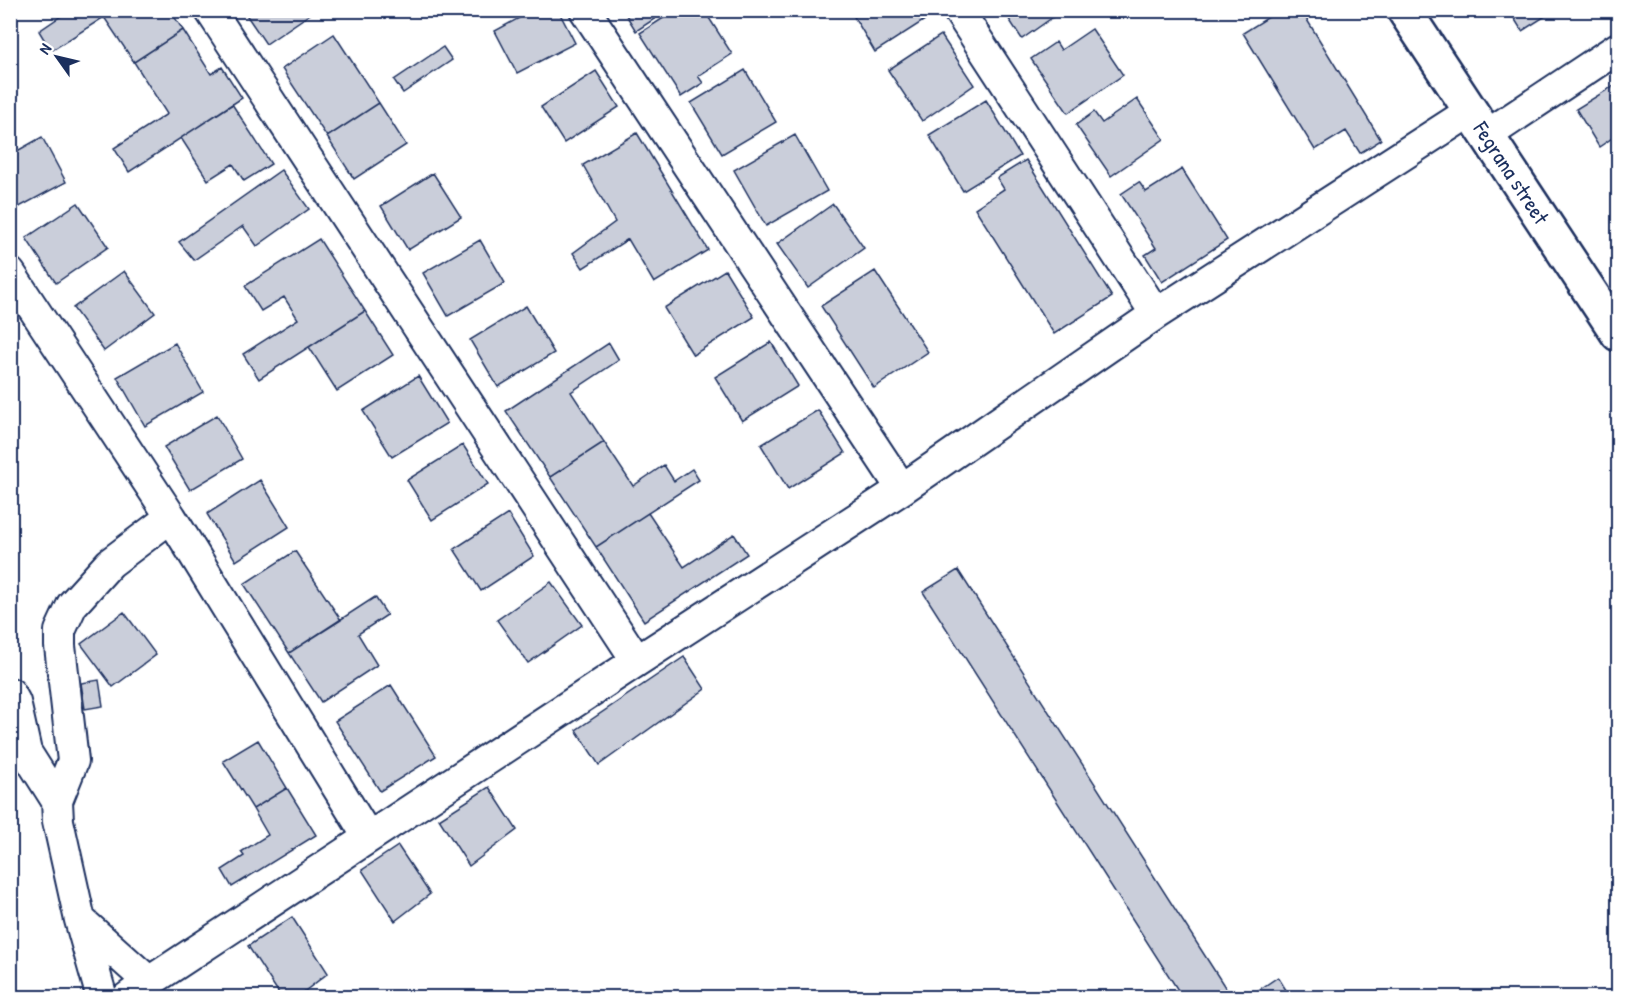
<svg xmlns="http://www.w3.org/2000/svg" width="1629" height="1008" viewBox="0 0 1629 1008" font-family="'Patrick Hand',sans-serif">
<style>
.building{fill:#caceda;stroke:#1b2f5e;stroke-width:1.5}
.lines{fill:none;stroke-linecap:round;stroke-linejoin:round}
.minor-casing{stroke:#1b2f5e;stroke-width:34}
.tertiary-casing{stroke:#1b2f5e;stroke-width:38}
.minor{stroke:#fff;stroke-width:30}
.tertiary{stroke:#fff;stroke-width:33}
.labels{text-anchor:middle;stroke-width:5;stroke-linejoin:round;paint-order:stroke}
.street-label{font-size:22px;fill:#1b2f5e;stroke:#fff}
</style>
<rect width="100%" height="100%" fill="#fff"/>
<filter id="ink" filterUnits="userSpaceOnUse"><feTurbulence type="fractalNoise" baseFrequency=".0167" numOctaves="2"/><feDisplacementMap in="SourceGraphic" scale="12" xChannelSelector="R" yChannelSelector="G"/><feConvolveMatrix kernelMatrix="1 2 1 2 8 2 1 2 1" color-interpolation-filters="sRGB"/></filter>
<g filter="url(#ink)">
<path class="building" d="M70 10H170L183 30 134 62 104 17 51 51 39 31Z
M243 10H316L266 44Z
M534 10H558L575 43 517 73 495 31Z
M623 10H660L662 14 636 31Z
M676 10H704L732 54 698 76 703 83 681 97 640 33Z
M850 10H924L928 18 875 52Z
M1003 10H1063L1022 39Z
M1280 10H1301L1381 140 1360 153 1346 131 1315 150 1243 33Z
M1509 10H1555L1522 31Z
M1092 29 1123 75 1068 113 1031 59 1056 42 1061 50Z
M183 30 211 74 222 67 242 98 129 172 114 148 167 114 134 62Z
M334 34 379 103 327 137 282 69Z
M941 35 974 85 922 121 888 70Z
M443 47 452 60 403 93 394 80Z
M745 70 776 122 722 154 691 103Z
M596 71 619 107 564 143 541 107Z
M1618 83V134L1599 147 1576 109Z
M1137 99 1164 139 1111 176 1076 125 1094 112 1102 123Z
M986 100 1020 156 963 191 929 135Z
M10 102 18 116 10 121Z
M379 103 406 145 354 179 327 137Z
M232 104 271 164 244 181 233 164 208 180 181 138Z
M637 133 708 250 654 283 628 239 583 268 573 253 615 222 583 165Z
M795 135 827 191 766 226 734 170Z
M42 137 66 182 10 212V155Z
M1026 160 1112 297 1054 334 975 208 1004 189 997 178Z
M1182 169 1227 240 1162 282 1145 255 1156 248 1121 194 1139 182 1146 192Z
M281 170 309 209 257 246 243 226 194 260 179 242Z
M433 173 461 217 408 250 381 206Z
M78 203 108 247 56 283 26 238Z
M833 204 864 248 808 288 777 244Z
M319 239 365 311 259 379 243 354 298 319 284 297 261 311 245 286Z
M480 240 505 283 448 316 423 273Z
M725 270 754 317 693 355 664 308Z
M124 271 155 313 104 351 73 308Z
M875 271 928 352 874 388 821 306Z
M526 306 554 353 498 387 470 340Z
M365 311 393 355 337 391 309 347Z
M771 342 798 386 742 421 715 377Z
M175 343 203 392 145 426 117 377Z
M609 343 619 360 571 392 604 442 550 477 506 411Z
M418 376 447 423 392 457 363 411Z
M818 410 845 453 788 489 761 445Z
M217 415 242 459 190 490 164 447Z
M604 442 633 486 664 465 674 481 692 469 699 480 596 547 550 477Z
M463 445 488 484 432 520 407 480Z
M260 480 289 527 236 561 207 514Z
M648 513 684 567 734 534 747 554 644 621 596 547Z
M508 514 534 556 481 591 454 549Z
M295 551 341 620 289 653 244 584Z
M958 570 1232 998H1183L923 592Z
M551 582 582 625 528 663 497 620Z
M375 597 387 615 358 634 377 665 321 702 289 653Z
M124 612 156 655 113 687 81 644Z
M684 657 705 689 599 765 576 730Z
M99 680 103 706 85 709 81 683Z
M391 685 436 756 380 791 335 721Z
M258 740 287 788 253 809 223 761Z
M489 787 517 830 469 866 439 819Z
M287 788 316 835 232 887 222 870 244 856 241 852 268 835 253 809Z
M398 846 430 894 395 921 362 870Z
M292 917 328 973 296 998H282L248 946Z
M1278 977 1291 998H1247Z"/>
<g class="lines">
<defs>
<path id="minor" d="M210 10 637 661
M585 10 902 489
M958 10 1156 314
M1487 135 1618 48
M10 273 171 517 368 837
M171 517 110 563 72 605 60 631V646L73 761 57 801 58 821 80 920 149 982 637 661 902 489 1156 314 1471 111
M10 693 15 702 26 752 57 801
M80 920 102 998
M127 998 149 982"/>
<g id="tertiary">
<path id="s1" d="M1404 10 1618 334"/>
</g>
</defs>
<use href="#minor" class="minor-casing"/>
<use href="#tertiary" class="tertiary-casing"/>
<use href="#minor" class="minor"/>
<use href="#tertiary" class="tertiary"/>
</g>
</g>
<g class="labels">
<g class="street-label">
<text dy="8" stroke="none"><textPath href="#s1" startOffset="195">Fegrana street</textPath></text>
</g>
</g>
<rect width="1629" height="1008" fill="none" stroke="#fff" stroke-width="36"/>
<rect x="18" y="18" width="1593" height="972" fill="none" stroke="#1b2f5e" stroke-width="2" filter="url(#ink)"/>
<g transform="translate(57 57) rotate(304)" stroke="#ffffff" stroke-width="4.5" paint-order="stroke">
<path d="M0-4.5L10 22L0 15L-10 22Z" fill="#1b2f5e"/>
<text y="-9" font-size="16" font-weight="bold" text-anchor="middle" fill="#1b2f5e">N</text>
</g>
</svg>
